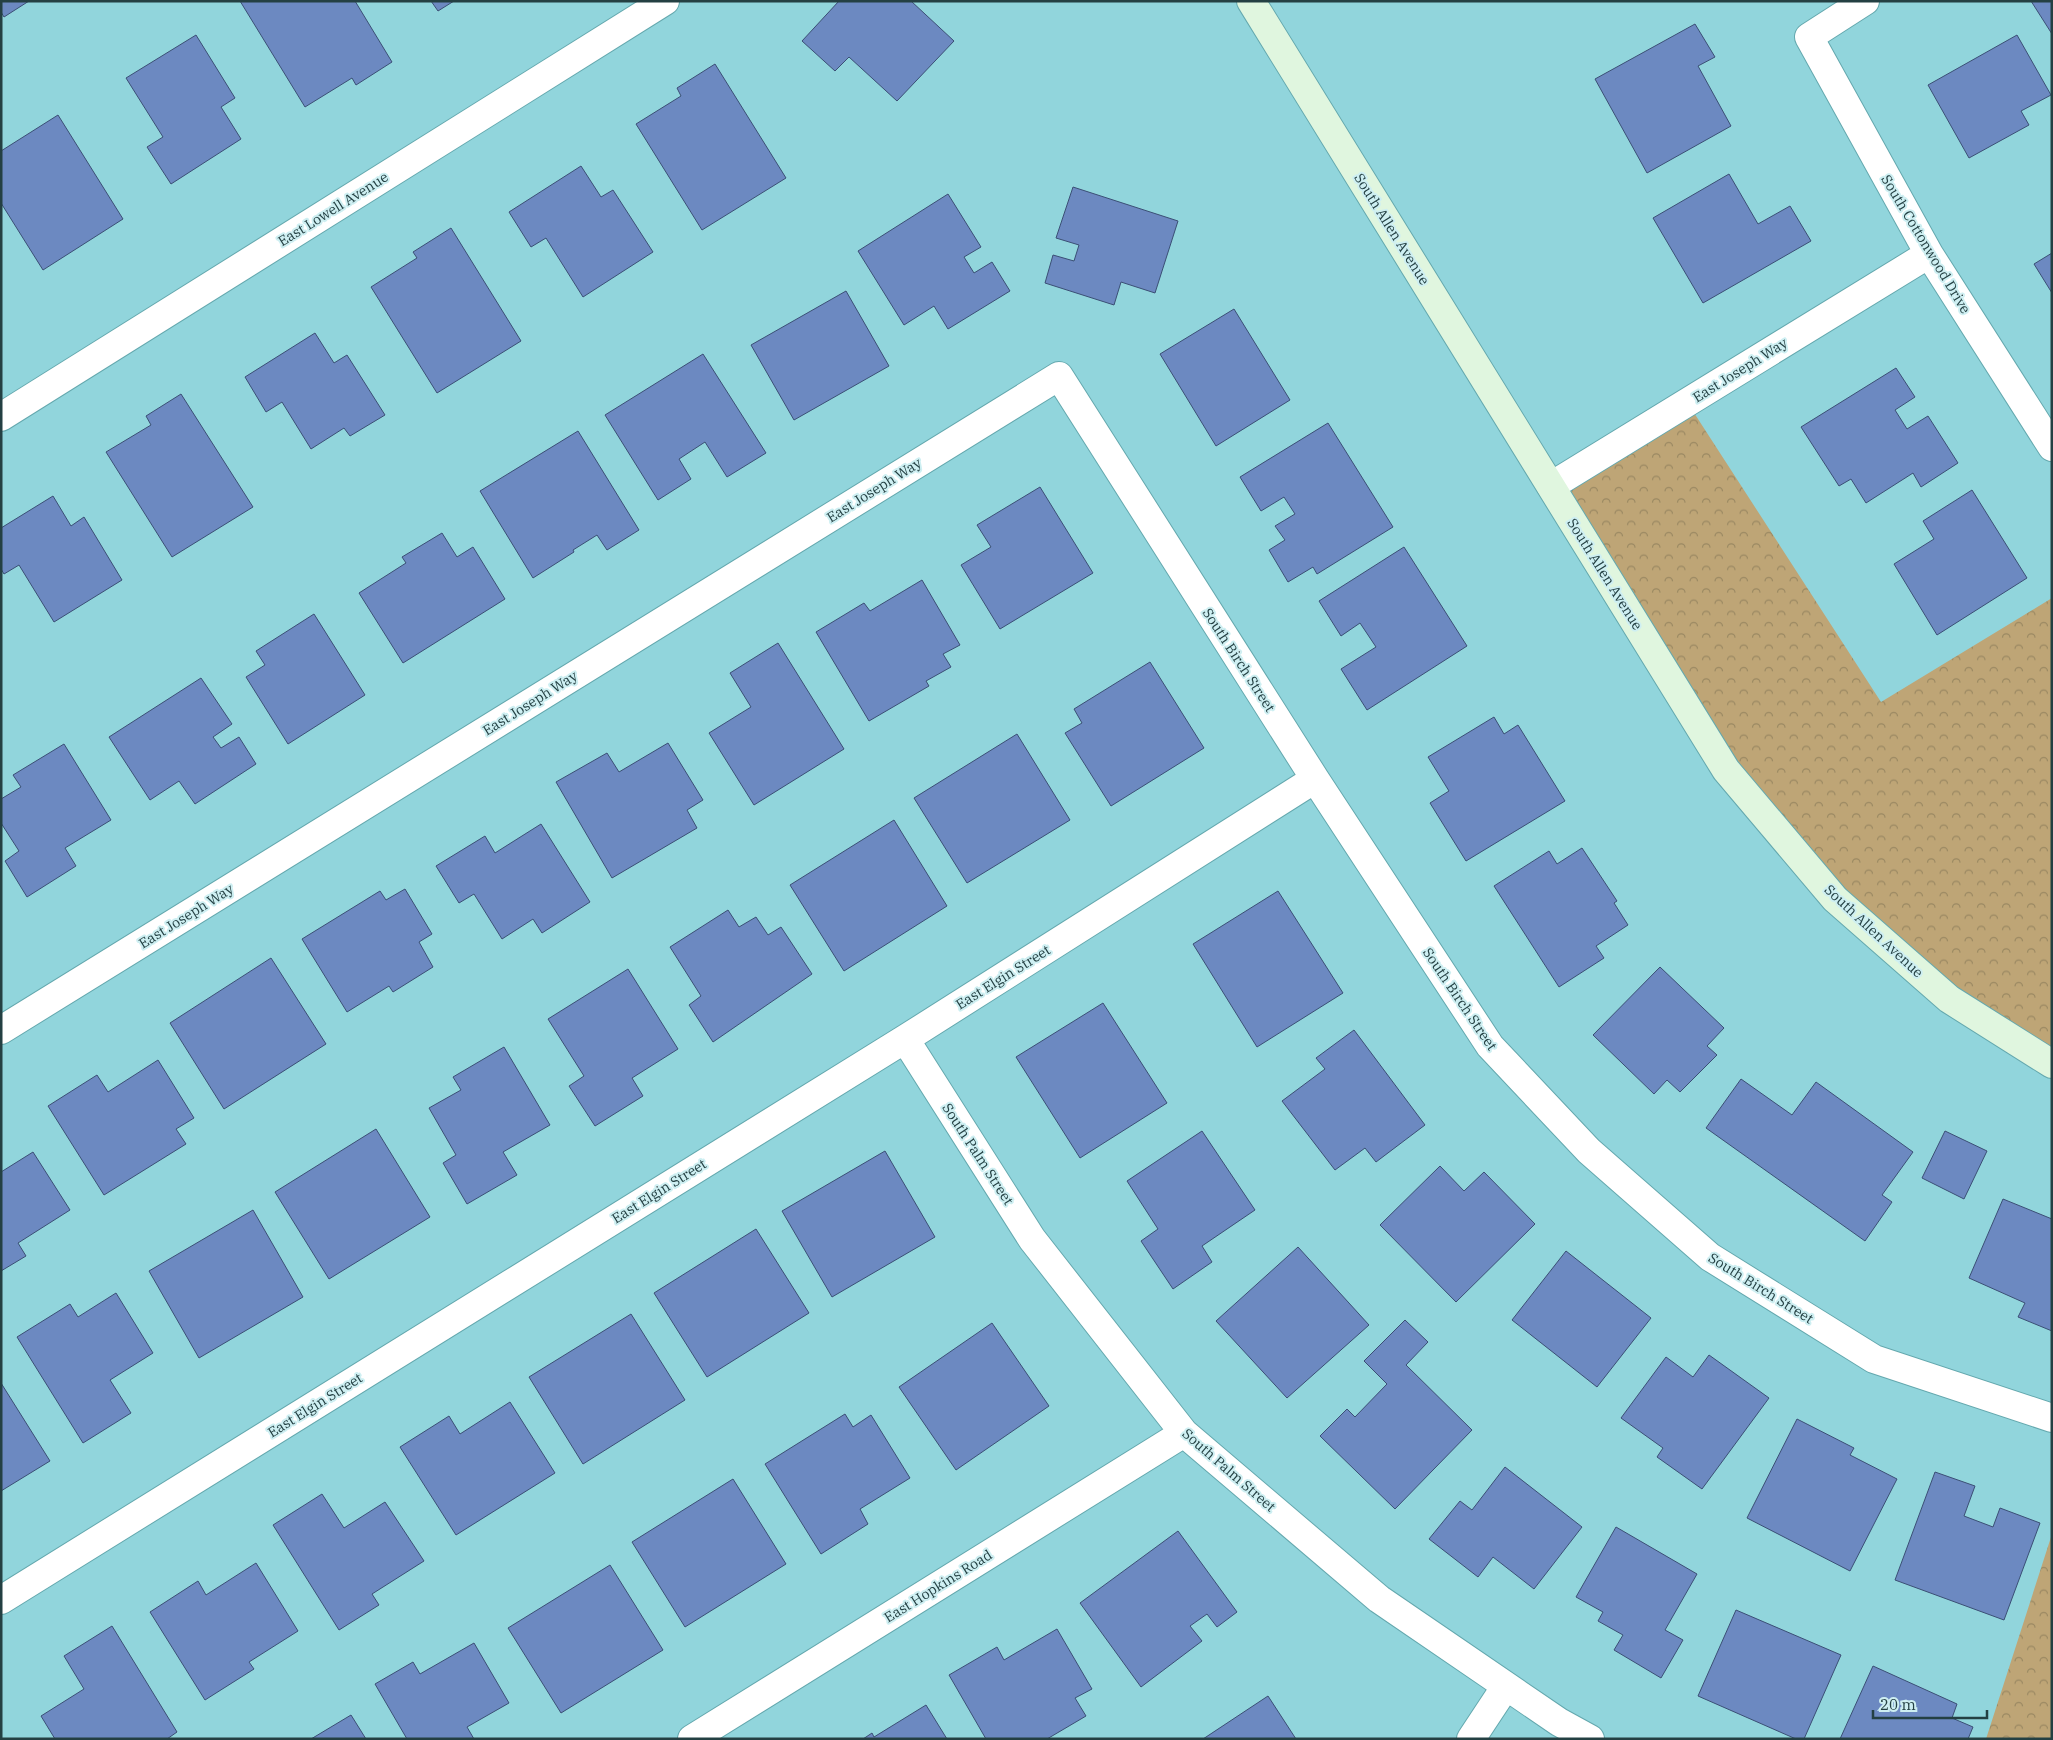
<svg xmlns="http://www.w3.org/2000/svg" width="2053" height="1740" viewBox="0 0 2053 1740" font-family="'IBM Plex Serif',serif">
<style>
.forest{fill:url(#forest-crowns)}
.building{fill:#6c89c1;stroke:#3b4f75}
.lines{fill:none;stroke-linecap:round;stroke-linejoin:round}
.street-casing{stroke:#64a8ae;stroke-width:30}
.secondary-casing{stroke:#64a8ae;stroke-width:30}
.street{stroke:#fff;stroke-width:28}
.secondary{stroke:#e0f6df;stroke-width:28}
.labels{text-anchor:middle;stroke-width:4;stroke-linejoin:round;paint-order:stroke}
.street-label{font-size:14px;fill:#244043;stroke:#ceeff2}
</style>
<defs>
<pattern id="forest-crowns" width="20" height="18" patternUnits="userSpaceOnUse" patternTransform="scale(1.25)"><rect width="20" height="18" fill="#bea576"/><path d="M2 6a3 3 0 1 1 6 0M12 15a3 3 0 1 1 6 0" fill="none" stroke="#9a8862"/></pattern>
</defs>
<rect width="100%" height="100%" fill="#91d5dc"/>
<path class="forest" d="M1687 402 1881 702 2052 598V1064L1949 999 1726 770 1551 486Z
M2052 1534V1739H1986Z"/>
<path class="building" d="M1 1H29L4 17 1 12Z
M240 1H355L392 62 356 85 352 78 305 107Z
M431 1H454L438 11Z
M839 1H911L954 41 897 101 849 57 835 71 802 41Z
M2031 1H2052V34Z
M1695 24 1715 57 1698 66 1731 126 1647 173 1595 79Z
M196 35 235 98 221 107 241 139 171 184 147 147 163 137 126 78Z
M2017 35 2051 95 2021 111 2029 125 1969 158 1928 85Z
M715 64 786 178 702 230 636 124 681 96 677 88Z
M58 115 123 219 43 270 1 203V151Z
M581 166 601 197 613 190 653 252 583 297 546 238 531 247 509 212Z
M1729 174 1758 224 1790 206 1811 241 1703 303 1653 218Z
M1073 187 1178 221 1155 293 1121 282 1114 305 1045 283 1053 255 1074 261 1079 245 1056 238Z
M948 194 981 247 964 257 974 273 992 262 1010 291 948 329 934 306 904 325 858 251Z
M451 228 521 341 437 393 371 287 417 258 413 252Z
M2052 253V293L2034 264Z
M846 291 889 366 794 420 751 345Z
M1234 309 1290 400 1216 446 1160 354Z
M315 333 334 363 347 355 385 415 350 436 344 428 311 449 282 402 266 412 245 377Z
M703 354 766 453 727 477 705 442 679 459 691 479 658 500 605 415Z
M1896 368 1915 397 1895 410 1907 429 1928 416 1958 463 1921 487 1913 473 1866 503 1851 479 1839 486 1801 427Z
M181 394 253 507 172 557 106 452 151 425 146 416Z
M1328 423 1393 527 1317 574 1313 567 1288 582 1269 550 1285 540 1275 526 1295 514 1284 497 1261 511 1240 477Z
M578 431 639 530 607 550 597 535 573 550 574 552 533 578 480 491Z
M1040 487 1093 573 1000 629 961 565 991 547 977 525Z
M1972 490 2027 578 1937 635 1894 564 1934 539 1923 521Z
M53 496 71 526 84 517 122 580 54 622 19 565 4 574 1 569V528Z
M442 533 457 557 473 547 505 599 403 663 359 593 406 563 402 557Z
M1404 547 1467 646 1367 710 1341 669 1376 647 1360 623 1341 636 1319 601Z
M922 580 960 645 943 654 951 667 926 681 929 686 869 721 816 632 864 603 870 611Z
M314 614 365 695 288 744 246 677 265 665 256 651Z
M778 643 844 749 754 805 709 733 751 707 730 673Z
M1150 662 1204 748 1111 806 1065 733 1082 723 1074 709Z
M201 678 232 724 213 737 221 748 239 737 256 764 195 804 179 781 150 800 109 737Z
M1494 717 1504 734 1518 725 1565 801 1466 861 1430 803 1449 791 1428 757Z
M1017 734 1070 820 967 883 914 798Z
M668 743 703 800 687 810 697 828 612 878 556 782 607 753 619 772Z
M64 744 111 820 65 848 76 866 27 897 5 861 19 851 1 823V799L21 787 13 775Z
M894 820 947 906 844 971 790 885Z
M541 824 590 902 542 933 533 919 502 939 474 894 459 903 436 866 485 836 495 853Z
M1582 848 1617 901 1614 903 1628 925 1596 946 1604 958 1559 987 1494 886 1549 851 1557 864Z
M405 889 432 934 419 942 433 967 393 992 389 986 347 1012 302 939 380 891 386 900Z
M1278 891 1343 993 1257 1047 1193 944Z
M728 910 739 927 756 917 768 935 781 927 812 974 713 1042 689 1005 701 996 670 947Z
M271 958 326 1044 224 1109 170 1023Z
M1660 967 1724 1028 1707 1046 1717 1055 1680 1092 1667 1080 1654 1094 1593 1035Z
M628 969 678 1049 632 1078 643 1096 595 1126 569 1086 584 1076 548 1019Z
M1103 1003 1167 1103 1080 1158 1016 1057Z
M1354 1030 1425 1125 1376 1162 1365 1148 1335 1170 1282 1101 1325 1069 1316 1058Z
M504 1047 550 1125 503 1152 517 1175 467 1204 443 1163 456 1155 429 1108 461 1090 453 1077Z
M158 1060 194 1118 176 1129 186 1144 104 1195 48 1106 97 1075 108 1092Z
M1741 1079 1792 1115 1816 1082 1913 1152 1882 1195 1892 1202 1865 1241 1706 1128Z
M376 1129 430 1217 329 1279 275 1192Z
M1202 1131 1255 1210 1202 1246 1212 1262 1173 1289 1141 1241 1158 1229 1127 1181Z
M1945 1131 1987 1151 1964 1199 1922 1178Z
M885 1151 935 1237 832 1297 782 1211Z
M33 1152 70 1210 18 1243 26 1256 1 1271V1172Z
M1440 1166 1464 1191 1484 1172 1535 1224 1456 1302 1380 1225Z
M2003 1199 2052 1219V1331L2018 1317 2025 1303 1969 1278Z
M253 1210 303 1297 199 1358 149 1271Z
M756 1229 809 1313 707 1377 654 1293Z
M1298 1247 1369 1325 1287 1398 1216 1321Z
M1566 1251 1651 1318 1597 1387 1512 1320Z
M116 1293 153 1353 110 1380 131 1413 83 1443 17 1337 70 1304 78 1317Z
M631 1314 685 1400 583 1464 529 1377Z
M1405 1320 1428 1342 1406 1365 1472 1430 1395 1509 1320 1436 1347 1409 1355 1417 1387 1384 1364 1361Z
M992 1323 1049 1406 956 1470 899 1387Z
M1709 1355 1769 1398 1702 1489 1657 1457 1663 1448 1621 1418 1666 1357 1693 1377Z
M1 1383 50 1461 1 1491Z
M510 1402 555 1473 456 1535 400 1447 449 1416 460 1434Z
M845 1414 853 1427 871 1415 910 1478 860 1509 868 1524 821 1554 765 1464Z
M1797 1419 1854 1448 1850 1455 1897 1479 1850 1571 1747 1518Z
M1505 1467 1582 1527 1534 1589 1493 1557 1478 1577 1429 1539 1460 1501 1472 1510Z
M1935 1472 1975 1486 1964 1516 1993 1527 2000 1508 2040 1523 2004 1620 1895 1580Z
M733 1479 786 1564 685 1627 632 1542Z
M322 1494 344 1528 385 1502 424 1561 372 1594 379 1605 339 1630 273 1525Z
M1616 1527 1697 1574 1665 1630 1683 1640 1661 1678 1614 1650 1623 1635 1598 1621 1603 1612 1576 1597Z
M1178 1531 1237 1612 1217 1627 1207 1614 1190 1626 1202 1641 1141 1687 1080 1603Z
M256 1563 298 1631 249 1662 254 1669 205 1700 150 1612 198 1581 206 1595Z
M610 1565 663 1650 561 1713 508 1628Z
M1736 1610 1841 1655 1804 1739H1796L1698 1696Z
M112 1626 177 1732 167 1739H55L41 1716 84 1689 64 1656Z
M1057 1629 1092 1689 1075 1698 1086 1716 1047 1739H986L949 1675 997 1647 1004 1660Z
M474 1643 509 1703 467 1727 474 1739H407L375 1684 413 1662 420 1674Z
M1873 1666 1957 1704 1952 1718 1973 1727 1968 1739H1840Z
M1268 1696 1296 1739H1203Z
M926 1705 947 1739H863L872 1733 874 1737Z
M351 1715 366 1739H311Z"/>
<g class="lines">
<defs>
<path id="street" d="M1865 1 1809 37 1929 254 2052 447
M1 417 665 1
M1551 486 1929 254
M1 1030 1059 376 1315 779 1490 1046 1589 1151 1710 1257 1874 1359 2052 1418
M905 1039 1032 1239 1184 1433 1379 1599 1559 1722 1590 1739
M1 1600 905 1039 1315 779
M692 1739 1184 1433
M1471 1739 1506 1686"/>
<path id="secondary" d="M1251 1 1726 770 1835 899 1949 999 2052 1064"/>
</defs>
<use href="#street" class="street-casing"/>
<use href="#secondary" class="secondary-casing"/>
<use href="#street" class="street"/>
<use href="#secondary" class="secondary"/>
</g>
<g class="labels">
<g class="street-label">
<text transform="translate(333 209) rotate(-32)" y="5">East Lowell Avenue</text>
<text transform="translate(1392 229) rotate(58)" y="5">South Allen Avenue</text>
<text transform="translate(1926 244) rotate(59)" y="5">South Cottonwood Drive</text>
<text transform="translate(1740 370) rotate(-32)" y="5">East Joseph Way</text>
<text transform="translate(874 490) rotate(-32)" y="5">East Joseph Way</text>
<text transform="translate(1605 574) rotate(58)" y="5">South Allen Avenue</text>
<text transform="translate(1239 660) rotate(57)" y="5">South Birch Street</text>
<text transform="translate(530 703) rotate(-32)" y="5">East Joseph Way</text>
<text transform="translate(186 916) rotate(-32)" y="5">East Joseph Way</text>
<text transform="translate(1874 931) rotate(43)" y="5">South Allen Avenue</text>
<text transform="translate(1003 977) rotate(-32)" y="5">East Elgin Street</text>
<text transform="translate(1460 999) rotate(56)" y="5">South Birch Street</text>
<text transform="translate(978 1154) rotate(57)" y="5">South Palm Street</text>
<text transform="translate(659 1191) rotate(-32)" y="5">East Elgin Street</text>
<text transform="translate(1761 1288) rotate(32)" y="5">South Birch Street</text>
<text transform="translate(315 1405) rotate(-32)" y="5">East Elgin Street</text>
<text transform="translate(1229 1470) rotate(41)" y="5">South Palm Street</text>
<text transform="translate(938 1586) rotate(-32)" y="5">East Hopkins Road</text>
</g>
</g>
<rect width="2053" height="1740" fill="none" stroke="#244043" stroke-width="5"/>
<path d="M1873 1710v8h114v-8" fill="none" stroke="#244043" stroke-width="2.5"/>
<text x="1880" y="1710" font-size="15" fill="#244043" stroke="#ceeff2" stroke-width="4" paint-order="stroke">20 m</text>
</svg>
